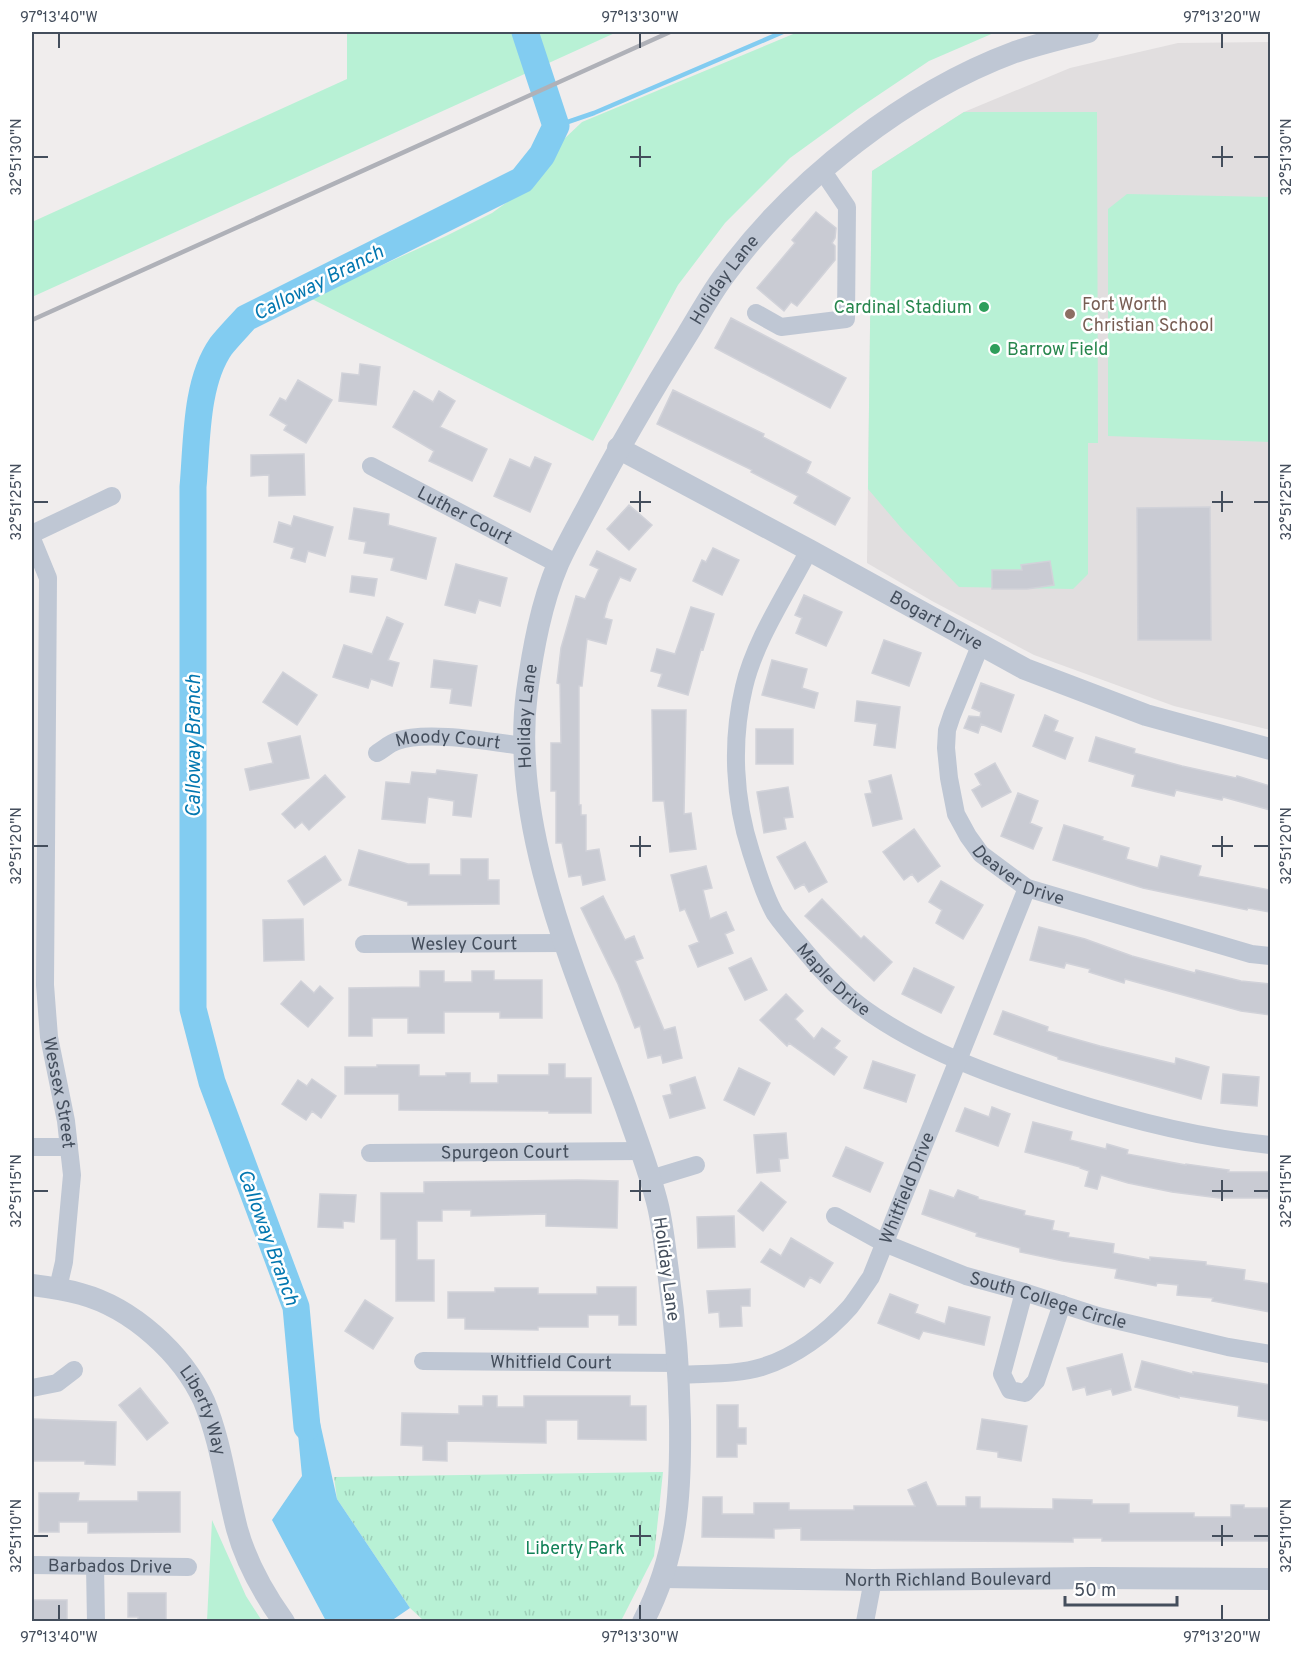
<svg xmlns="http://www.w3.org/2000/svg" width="1302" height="1653" viewBox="0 0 1302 1653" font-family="Overpass,sans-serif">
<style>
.education{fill:#e1dedf}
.green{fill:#b8f1d5}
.park{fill:url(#park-tufts)}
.water{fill:#82ccf1}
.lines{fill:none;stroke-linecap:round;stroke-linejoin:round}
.stream{stroke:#82ccf1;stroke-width:4.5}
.river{stroke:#82ccf1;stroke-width:27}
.building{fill:#c9cbd3;stroke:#d1d2d9;stroke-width:1.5}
.minor{stroke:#bfc7d4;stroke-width:18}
.tertiary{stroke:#bfc7d4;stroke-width:22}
.rail{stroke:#afb1b8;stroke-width:4.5}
.ticks{fill:none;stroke:#444e5c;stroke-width:2}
.leisure-dot{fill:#2e9e5b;stroke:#fff;stroke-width:2}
.education-dot{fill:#8d6e63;stroke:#fff;stroke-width:2}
.labels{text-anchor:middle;stroke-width:5;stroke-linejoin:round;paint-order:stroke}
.street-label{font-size:18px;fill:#444e5c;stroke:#fff}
.education-label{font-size:18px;fill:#785e54;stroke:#fff;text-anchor:start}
.leisure-label{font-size:18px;fill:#27864d;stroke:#fff;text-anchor:end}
.park-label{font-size:18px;fill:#118157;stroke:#fff}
.water-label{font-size:20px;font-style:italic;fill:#0377b0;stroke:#fff}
.neatline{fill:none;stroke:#444e5c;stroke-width:2}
.ticks-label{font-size:15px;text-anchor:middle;fill:#444e5c}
</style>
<defs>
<pattern id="park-tufts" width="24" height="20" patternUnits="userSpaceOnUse" patternTransform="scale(1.5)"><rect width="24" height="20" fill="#b8f1d5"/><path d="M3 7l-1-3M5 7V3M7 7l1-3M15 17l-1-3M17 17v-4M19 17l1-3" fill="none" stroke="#9fd0b9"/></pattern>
</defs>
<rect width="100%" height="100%" fill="#f0eded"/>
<path class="education" d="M1270 42V730L1174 706 1034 655 932 601 867 563 872 171 964 112 1070 68 1178 43Z"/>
<path class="green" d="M347 32H617L32 297V222L347 79Z
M798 32H996L929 61 859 108 790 158 725 223 678 285 593 441 310 298 446 236 492 213 535 182 563 140 582 122Z
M964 112H1097L1098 443H1088V574L1073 589 959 587 903 530 868 489 872 171Z
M1127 194 1270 197V442L1108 436V209Z
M212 1520 246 1596 262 1621H207Z"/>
<path class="park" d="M663 1472 654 1556 621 1621H424L410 1608 337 1499 334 1477Z"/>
<path class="water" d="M313 1391 337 1499 410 1608 391 1621H326L272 1520 302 1476 294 1392Z"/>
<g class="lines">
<path class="stream" d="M556 126 594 113 783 32"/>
<path class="river" d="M307 1427 296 1307 212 1082 193 1009V487C197 443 195 383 221 346 229 336 238 327 246 318L522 180 542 155 556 126 525 32"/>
</g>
<path class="building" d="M816 212 836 228 835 238 832 243 835 246V260L797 306 791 302 784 311 757 288 795 243 792 240Z
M731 318 846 378 830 408 715 348Z
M360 364 380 367 376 405 339 401 342 373 359 375Z
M298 380 332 400 306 443 284 430 287 425 270 415 280 398 286 401Z
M673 390 764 434 763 437 811 462 806 473 850 498 835 525 794 503 798 496 751 472 752 470 657 424Z
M414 391 433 402 439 391 455 401 440 427 487 449 472 481 429 461 434 451 393 427Z
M304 454 305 495 269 496V475L251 476V455Z
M535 457 551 464 530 512 494 496 510 459 530 468Z
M629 505 652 525 629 550 607 529Z
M1210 507 1211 640H1138L1137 508Z
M354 508 389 514 388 525 436 538 426 579 391 570 394 558 364 553 366 542 349 539Z
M294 516 333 527 325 556 308 551 305 562 291 558 294 548 274 542 279 522 291 526Z
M713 548 739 560 722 595 693 581 702 560 706 562Z
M597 551 636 569 630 581 620 577 608 603 604 618 612 620 606 644 587 639 582 686H579V805H581V815H586V851L599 849 605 880 583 885 581 875 569 877 562 843H556V791H551V743H561L560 684 557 683 561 648 576 596 585 599 599 569 590 565Z
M1050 561 1054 585 1027 589H992V570H1022L1021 565Z
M456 564 507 578 500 606 479 600 475 613 445 605Z
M352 576 377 579 374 596 350 592Z
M804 595 842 612 826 646 796 633 802 618 795 615Z
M691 607 714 614 703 650 701 649 688 695 658 686 662 674 651 671 657 649 675 654Z
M387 617 403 624 388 660 399 663 392 686 371 679 368 688 333 677 344 645 372 654Z
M884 640 921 653 909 686 872 673Z
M434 660 477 666 471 706 450 703 452 689 431 687Z
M772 660 807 669 802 688 818 693 814 708 762 695Z
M283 672 317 695 297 725 263 702Z
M981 683 1014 695 1001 732 981 724 978 733 964 728 969 716 980 717 981 712 972 708Z
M857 701 900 707 895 748 874 745 877 724 855 721Z
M652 710H686L684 814 691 813 696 849 670 852 664 801H653Z
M1045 715 1058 721 1054 731 1073 738 1065 759 1033 746Z
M756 729H793V764H756Z
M300 736 309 778 250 790 245 769 273 763 268 743Z
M1096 737 1135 749 1134 753 1182 766 1236 778 1237 776 1270 786V810L1223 797 1222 800 1176 790 1174 796 1132 786 1135 775 1089 761Z
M995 763 1011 792 982 807 972 790 981 785 975 774Z
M437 770 477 775 471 817 453 815 454 801 428 797 425 823 382 819 386 782 410 784 412 772 436 774Z
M325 775 345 797 309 830 302 822 295 828 282 814Z
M891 775 902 819 873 826 865 794 872 793 869 781Z
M788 787 793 817 784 818 786 829 764 833 757 792Z
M1018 793 1038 801 1030 823 1042 828 1033 849 1001 836Z
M1064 825 1103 837 1102 840 1129 848 1126 859 1158 868 1161 856 1201 866 1198 876 1270 890V912L1248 908 1247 910 1143 888 1053 860Z
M914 829 940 866 918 882 912 874 904 880 883 852Z
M805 842 827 882 809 892 804 884 795 889 777 857Z
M359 850 408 864H429V875H461V859H488V880H499V904L408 905V902L349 885Z
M325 856 341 880 304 905 288 881Z
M706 866 712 888 703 890 710 919 726 912 734 930 725 934 733 953 698 967 689 946 699 942 685 909 680 911 671 875Z
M941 881 983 905 963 939 936 923 942 910 929 902Z
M603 896 625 940 634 936 643 958 635 961 664 1030 675 1027 682 1058 663 1063 661 1055 648 1058 640 1026 635 1028 618 984 581 908Z
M822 899 861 939 864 936 892 962 874 981 805 916Z
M303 919 304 960 264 961 263 920Z
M1039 927 1085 939 1132 956 1195 973 1196 970 1241 981 1270 984V1015L1241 1011 1125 979 1124 983 1089 972 1090 969 1066 963 1064 968 1030 960Z
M751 958 767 990 745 1000 729 968Z
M914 968 954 987 941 1013 902 994Z
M420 971H444V982H472V971H494V980H542V1018H500V1012H444V1033H408V1018H372V1036H349V988L420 987Z
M301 981 314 993 320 986 333 998 308 1027 281 1004Z
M786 994 803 1011 795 1019 814 1039 822 1028 840 1041 834 1048 847 1057 834 1075 789 1043 787 1046 760 1020Z
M1003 1011 1048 1027 1047 1031 1100 1046 1175 1064 1176 1058 1209 1067 1201 1099 1058 1059V1057L994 1034Z
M873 1061 915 1075 906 1102 864 1088Z
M549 1064H565V1078H591V1113H549V1111L399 1110V1094H345V1067H377V1065H419V1076H446V1073H470V1083H498V1075H549Z
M739 1068 770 1083 754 1115 724 1100Z
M1223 1074 1259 1077 1257 1106 1221 1103Z
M695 1077 705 1108 670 1118 663 1096 672 1094 670 1085Z
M312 1079 336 1096 321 1118 312 1111 306 1120 282 1104 298 1080 307 1086Z
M992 1107 1010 1114 998 1146 956 1131 965 1108 989 1117Z
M1033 1122 1072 1132 1070 1140 1106 1149 1107 1144 1128 1150 1127 1154 1186 1165V1164L1229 1170 1228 1172H1270V1198H1219L1172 1192 1128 1183 1101 1175 1097 1189 1085 1186 1089 1171 1080 1168V1167L1025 1152Z
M786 1133 788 1158 779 1159 780 1171 757 1173 754 1135Z
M846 1147 883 1163 870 1192 833 1176Z
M578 1180 618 1181 617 1228 546 1226V1214L471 1216V1210H442V1221H417V1260H434V1301H396V1239H381V1193H424V1182Z
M761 1182 786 1202 763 1231 738 1211Z
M930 1190 954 1198 958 1190 978 1197V1199L1025 1211 1024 1215 1054 1221 1052 1230 1069 1233 1068 1237 1114 1244 1113 1253 1150 1260V1257L1206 1262V1265L1245 1270 1244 1280 1270 1284V1312L1212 1301 1213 1298 1177 1295 1178 1285 1157 1283 1156 1286 1115 1278 1117 1269 1063 1261 1020 1252V1248L976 1236 977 1233 922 1214Z
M320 1194 356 1195 354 1222 343 1221V1228L318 1227Z
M734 1216 735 1247 698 1248 697 1217Z
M791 1238 833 1263 820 1283 810 1277 804 1287 761 1262 770 1249 781 1256Z
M597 1287H636V1325H619V1315H588V1327H538V1330L465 1329V1318H448V1292H495V1288H538V1294H597Z
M750 1289V1306H741L742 1326 720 1327 719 1312 709 1313 707 1291Z
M890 1294 918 1305 915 1313 945 1324 949 1307 990 1317 984 1345 923 1331 919 1339 878 1323Z
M365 1300 393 1318 373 1349 345 1331Z
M1122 1354 1131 1390 1113 1395 1111 1389 1087 1395 1085 1387 1073 1390 1067 1368Z
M1142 1361 1193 1374V1372L1270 1385V1421L1238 1416 1239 1406 1179 1396V1398L1135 1387Z
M140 1388 168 1423 147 1440 119 1405Z
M483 1396H497V1407H524V1396H630V1406H646V1440L578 1439V1420H546V1443L447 1441V1461L423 1460V1446L401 1445 402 1413 459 1414V1406H483Z
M717 1405H738V1428H746V1444H737V1457H717Z
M32 1419 116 1422 115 1465 85 1464V1461H32Z
M982 1419 1027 1426 1021 1461 998 1457V1452L977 1449Z
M926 1482 937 1506H966V1497H980V1508L1053 1509V1499L1092 1500V1504H1129V1513H1194V1517H1231V1505H1244V1508H1270V1541H1102V1538H1073V1542L801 1540V1528L774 1529V1538L702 1537 703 1497H722V1514H754V1503H789V1510H854V1506H915L908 1490Z
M138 1492H180V1532L88 1533V1522H59V1532H39V1493H79L78 1501H138Z
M128 1593H166V1622H138V1617H128Z
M32 1600H67V1622H32Z"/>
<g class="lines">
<g class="minor">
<path d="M756 313 781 327 846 319 847 207 822 170"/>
<path id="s1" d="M371 466 558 564"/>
<path d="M32 534 112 496"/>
<path id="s2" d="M32 539 48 578 45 985 49 1037 66 1121 72 1175 64 1262 58 1288"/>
<path id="s3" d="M809 550C787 593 755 640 744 687 731 741 734 800 751 852 758 873 764 895 775 914 784 927 795 939 805 951 822 972 841 992 863 1008 921 1050 993 1076 1061 1098 1129 1120 1200 1138 1270 1145"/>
<path id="s4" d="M980 646 952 715 947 730 946 748 949 778 956 814 968 836 981 854 1027 888 1251 954 1270 956"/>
<path id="s5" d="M377 753C384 749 390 743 397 741 427 730 491 742 524 746"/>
<path id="s6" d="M364 944 566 943"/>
<path d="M32 1147H69"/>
<path id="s7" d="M370 1153 642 1151"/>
<path d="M650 1179 696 1165"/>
<path id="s8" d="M835 1216 884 1243 966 1276 1024 1292 1098 1316 1228 1347 1270 1354"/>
<path d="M1024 1292 1002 1374 1010 1390 1025 1393 1036 1381 1062 1304"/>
<path id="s9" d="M423 1361 678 1363"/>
<path id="s10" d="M679 1375C705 1373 737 1375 762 1367 795 1357 827 1333 850 1307 857 1298 864 1287 871 1277L1027 888"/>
<path d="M32 1388 57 1383 74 1370"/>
<path id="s11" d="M32 1565 188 1567"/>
<path d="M95 1566 96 1622"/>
<path d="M865 1622 873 1580"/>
</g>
<g class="tertiary">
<path id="s12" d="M618 448 809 550 1025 669 1146 715 1270 749"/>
<path id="s13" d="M32 1285C48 1287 64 1289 81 1294 132 1308 182 1353 204 1401 221 1442 226 1487 237 1529 246 1562 264 1594 284 1622"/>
<path id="s14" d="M663 1577 873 1580 1094 1578 1270 1579"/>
<path id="s15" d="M643 1622C678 1555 681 1494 680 1421 679 1370 675 1321 668 1271 665 1250 663 1227 658 1206 650 1173 637 1140 626 1108 579 980 509 830 527 692 533 649 541 604 558 564 567 544 578 525 588 506 619 447 652 391 687 335 700 314 712 291 727 272 796 179 907 92 1015 52 1039 44 1063 38 1088 32"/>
</g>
<path class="rail" d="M32 320 670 32"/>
</g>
<path class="ticks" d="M59 33V48M640 33V48M1222 33V48M640 146V167M1222 146V167M33 157H48M630 157H651M1212 157H1233M1254 157H1269M640 491V512M1222 491V512M33 502H48M630 502H651M1212 502H1233M1254 502H1269M640 836V857M1222 836V857M33 846H48M630 846H651M1212 846H1233M1254 846H1269M640 1180V1201M1222 1180V1201M33 1191H48M630 1191H651M1212 1191H1233M1254 1191H1269M640 1525V1546M1222 1525V1546M33 1536H48M630 1536H651M1212 1536H1233M1254 1536H1269M59 1605V1620M640 1605V1620M1222 1605V1620"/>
<g class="leisure-dot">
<circle cx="984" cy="307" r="6"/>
<circle cx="995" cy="349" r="6"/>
</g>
<circle class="education-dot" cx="1070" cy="314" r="6"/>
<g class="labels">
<g class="street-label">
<text dy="6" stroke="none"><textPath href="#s15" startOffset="1420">Holiday Lane</textPath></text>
<text dy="6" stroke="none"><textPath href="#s1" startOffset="106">Luther Court</textPath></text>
<text dy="6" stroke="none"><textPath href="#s12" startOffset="362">Bogart Drive</textPath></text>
<text dy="6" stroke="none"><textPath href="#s15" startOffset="934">Holiday Lane</textPath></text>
<text dy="6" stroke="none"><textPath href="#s5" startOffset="75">Moody Court</textPath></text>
<text dy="6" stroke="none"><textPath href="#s4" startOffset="266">Deaver Drive</textPath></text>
<text dy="6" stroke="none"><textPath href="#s6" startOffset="100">Wesley Court</textPath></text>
<text dy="6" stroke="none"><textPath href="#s3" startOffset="474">Maple Drive</textPath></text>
<text dy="6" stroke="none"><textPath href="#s2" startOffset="558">Wessex Street</textPath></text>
<text dy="6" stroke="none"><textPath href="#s7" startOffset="135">Spurgeon Court</textPath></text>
<text dy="6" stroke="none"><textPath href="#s10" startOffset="324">Whitfield Drive</textPath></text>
<text transform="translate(667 1269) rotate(82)" y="6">Holiday Lane</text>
<text dy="6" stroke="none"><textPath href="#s8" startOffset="230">South College Circle</textPath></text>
<text dy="6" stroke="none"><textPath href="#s9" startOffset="128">Whitfield Court</textPath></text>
<text dy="6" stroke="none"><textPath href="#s13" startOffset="226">Liberty Way</textPath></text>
<text dy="6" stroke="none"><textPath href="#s11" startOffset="78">Barbados Drive</textPath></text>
<text dy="6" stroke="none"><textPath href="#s14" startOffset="285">North Richland Boulevard</textPath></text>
</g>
<g class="education-label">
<text x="1082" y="310">Fort Worth<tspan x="1082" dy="21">Christian School</tspan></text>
</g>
<g class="leisure-label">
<text x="972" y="313">Cardinal Stadium</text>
<text x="1007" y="355" text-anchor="start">Barrow Field</text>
</g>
<g class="park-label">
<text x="575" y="1554">Liberty Park</text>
</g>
<g class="water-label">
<text transform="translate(318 282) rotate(-27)" y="7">Calloway Branch</text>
<text transform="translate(193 746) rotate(-90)" y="7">Calloway Branch</text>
<text transform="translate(269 1237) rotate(70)" y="7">Calloway Branch</text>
</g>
</g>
<rect width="1302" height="1653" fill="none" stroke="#ffffff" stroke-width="66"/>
<path d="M1065 1596v9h112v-9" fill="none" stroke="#444e5c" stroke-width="3"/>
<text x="1074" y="1596" font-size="18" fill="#444e5c" stroke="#ffffff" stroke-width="4.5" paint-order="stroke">50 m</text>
<rect x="33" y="33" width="1236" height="1587" class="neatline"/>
<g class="ticks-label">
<text x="59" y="22">97°13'40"W</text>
<text x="640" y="22">97°13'30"W</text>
<text x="1222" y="22">97°13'20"W</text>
<text transform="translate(16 157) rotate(-90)" y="5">32°51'30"N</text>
<text transform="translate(1286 157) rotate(-90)" y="5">32°51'30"N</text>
<text transform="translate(16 502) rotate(-90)" y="5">32°51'25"N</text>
<text transform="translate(1286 502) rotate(-90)" y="5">32°51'25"N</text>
<text transform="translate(16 846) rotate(-90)" y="5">32°51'20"N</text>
<text transform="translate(1286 846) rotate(-90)" y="5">32°51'20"N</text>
<text transform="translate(16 1191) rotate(-90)" y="5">32°51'15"N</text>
<text transform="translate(1286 1191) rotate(-90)" y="5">32°51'15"N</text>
<text transform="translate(16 1536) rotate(-90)" y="5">32°51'10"N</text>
<text transform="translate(1286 1536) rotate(-90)" y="5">32°51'10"N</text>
<text x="59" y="1642">97°13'40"W</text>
<text x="640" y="1642">97°13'30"W</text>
<text x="1222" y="1642">97°13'20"W</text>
</g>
</svg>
